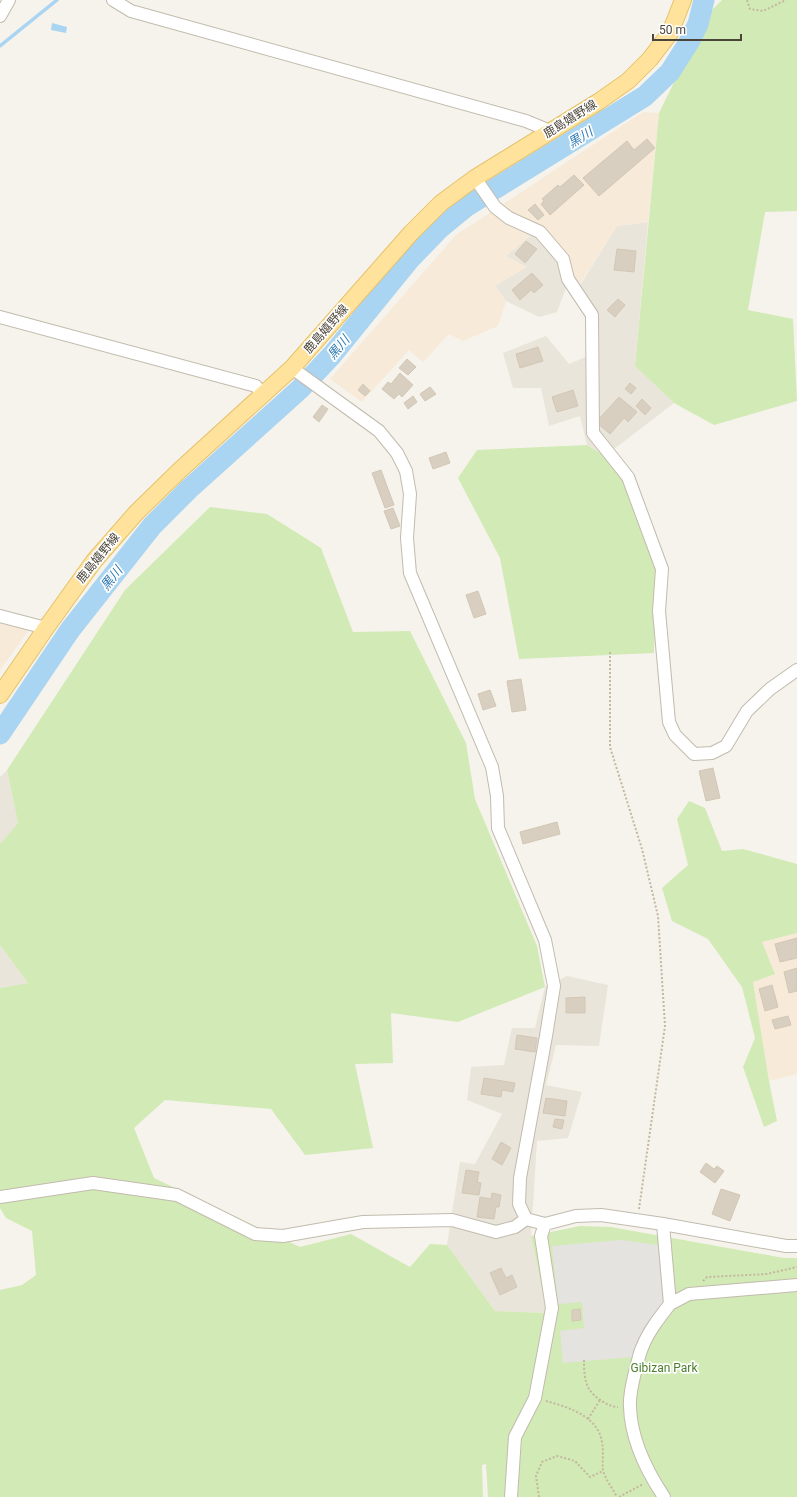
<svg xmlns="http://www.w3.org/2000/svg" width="797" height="1497" viewBox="0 0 797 1497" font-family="Roboto,'Noto Sans JP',sans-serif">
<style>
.residential{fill:#eae5da}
.commercial{fill:#f7ead8}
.green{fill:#d2eab5}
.parking{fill:#e5e3e0}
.water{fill:#a9d4f2}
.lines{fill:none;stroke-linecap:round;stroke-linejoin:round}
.stream{stroke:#a9d4f2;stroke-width:3.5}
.river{stroke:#a9d4f2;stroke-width:21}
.building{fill:#d8cfc1;stroke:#d3c7b4}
.minor-casing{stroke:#c2bbae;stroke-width:14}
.major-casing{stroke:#e6c16a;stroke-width:18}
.path{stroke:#c4b79f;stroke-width:2;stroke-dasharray:2 2;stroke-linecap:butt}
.minor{stroke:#fff;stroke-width:12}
.major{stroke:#ffe39c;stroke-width:16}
.labels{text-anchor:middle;stroke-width:3.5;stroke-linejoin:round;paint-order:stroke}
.street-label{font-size:12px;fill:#4b4439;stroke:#fff}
.park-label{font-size:12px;fill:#4a7f2a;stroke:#fff}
.water-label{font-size:13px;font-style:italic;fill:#2e7ab2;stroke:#fff}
</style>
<rect width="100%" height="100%" fill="#f6f3ec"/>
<path class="residential" d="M648 222 635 366 674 403 605 456 587 445 580 416 549 426 541 388H513L503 353 546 336 569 364 590 355 588 320 567 285 557 312 539 317 506 301 495 286 526 267 506 256 541 227 569 259 579 287 617 226Z
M7 770 18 823 0 844V777Z
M0 945 28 983 0 988Z
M567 976 608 985 599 1046 556 1045 546 1085 582 1092 568 1138 537 1141 531 1236 547 1313 495 1311 447 1245 460 1162 475 1164 502 1114 467 1100 471 1067 504 1065 512 1028H535L545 987Z"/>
<path class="commercial" d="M643 112 659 113 648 222 617 226 578 287 569 259 541 227 506 256 527 267 495 286 506 301 498 326 463 341 449 334 423 362 409 350 362 402 330 379 456 235Z
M0 623 29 630 0 670Z
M797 933V1074L769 1081 753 982 775 974 761 942Z"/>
<path class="green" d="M722 0H797V211L765 212 748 310 793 319 797 401 714 425 674 403 635 366 659 113 707 15Z
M587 445 605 456 624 480 656 566 654 653 519 659 500 558 458 478 477 450Z
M210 507 267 514 321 548 353 632 410 631 466 743 475 799 537 946 545 987 458 1022 391 1013 393 1063 355 1064 373 1148 305 1155 271 1109 165 1100 134 1128 154 1178 300 1247 351 1234 410 1267 430 1244 447 1245 495 1311 547 1313 531 1236 580 1226 611 1227 784 1258H797V1497H488L486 1464 482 1465 483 1497H0V1290L22 1285 36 1275 32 1231 6 1218 0 1208V988L28 983 0 945V844L18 823 7 770 125 590Z
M689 801 705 808 722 851 743 849 797 864V933L762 942 775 974 753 982 769 1081 777 1121 764 1127 743 1067 755 1038 742 987 708 939 672 921 662 888 688 865 677 819Z"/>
<path class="parking" d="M621 1240 658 1245 663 1303 644 1330 633 1357 563 1363 560 1331 584 1328 582 1302 558 1304 552 1246Z"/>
<path class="water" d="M52 23 67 27 66 33 51 30Z"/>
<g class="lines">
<path class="stream" d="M0 46 57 0"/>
<path class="river" d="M0 734 70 630 152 526 189 489 300 389 332 355 410 259 439 229 467 206 645 96 670 72 689 42 698 24 704 0"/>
</g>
<path class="building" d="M647 139 655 148 599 196 583 178 627 141 634 150Z
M574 175 584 185 550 215 541 204 544 201 542 199 558 185 560 187Z
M535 204 544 215 538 220 528 210Z
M526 241 537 249 525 263 515 254Z
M617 249 636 251 634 272 614 270Z
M532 273 543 285 534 293 531 290 520 300 512 290Z
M618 299 625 305 615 317 607 310Z
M538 347 543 361 520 368 516 354Z
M407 359 416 367 408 375 399 368Z
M400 373 413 385 402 397 399 394 394 399 382 389 388 382 391 384Z
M630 383 636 388 631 394 625 389Z
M363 384 370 391 365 396 358 390Z
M430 387 436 394 425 401 420 394Z
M573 390 578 406 557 412 552 397Z
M413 396 417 402 408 409 404 403Z
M619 397 637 412 628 422 624 418 610 434 596 422Z
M642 399 651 408 645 415 636 406Z
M322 405 328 409 319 422 313 417Z
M446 452 450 463 433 469 429 458Z
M381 470 394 505 385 508 372 473Z
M393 508 400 526 391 529 384 511Z
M478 591 486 614 474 618 466 595Z
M521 679 526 710 512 712 507 681Z
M490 690 496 706 483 710 478 694Z
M713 768 720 798 706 801 699 771Z
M557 822 560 834 523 844 520 832Z
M797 938V958L780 962 775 944Z
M797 968V991L789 993 784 972Z
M772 985 778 1007 765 1011 759 989Z
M585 997V1013H566V998Z
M788 1016 791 1025 775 1029 772 1020Z
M517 1035 537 1038 535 1052 515 1049Z
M484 1078 515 1083 513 1092 502 1090 501 1097 481 1094Z
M546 1098 567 1101 565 1116 543 1113Z
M555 1119 564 1120 562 1129 553 1127Z
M501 1142 511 1148 502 1165 492 1159Z
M706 1163 714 1169 717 1166 724 1171 715 1183 700 1172Z
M466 1170 479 1172 477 1182 481 1183 479 1195 462 1193Z
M721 1189 740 1195 730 1221 712 1214Z
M492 1193 501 1195 499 1207H496L494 1219 477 1217 480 1197 491 1199Z
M501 1268 506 1278 512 1275 517 1287 500 1295 490 1273Z
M580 1309 581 1320 572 1321V1310Z"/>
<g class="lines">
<defs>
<path id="minor" d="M113 0 131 11 526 121 550 131
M0 16 9 0
M475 178 495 207 509 218 540 232 563 259 568 279 592 315 593 433 628 477 662 569 659 611 669 722 675 735 694 754 712 753 726 746 747 711 770 689 797 670
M0 317 256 386 262 394
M292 368 379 431 397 453 406 471 410 494 407 538 410 573 492 767 497 796 498 828 545 940 554 986 546 1036 520 1178 519 1204 526 1219 545 1224 576 1216 601 1215 663 1224 786 1246H797
M0 616 46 628
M0 1197 93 1183 177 1195 255 1234 283 1236 363 1222 452 1220 496 1232 515 1227 526 1219
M663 1224 670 1304C659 1318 648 1332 642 1348 639 1354 638 1362 636 1368 633 1381 629 1394 630 1407 631 1440 646 1470 664 1497
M670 1304 689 1294 797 1285
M511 1497 515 1437 535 1398 552 1308 541 1236 545 1224"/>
<path id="major" d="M0 695 46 628 94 561 136 513 180 470 292 368 411 233 441 203 475 178 598 102 628 81 650 59 670 33 683 0"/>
</defs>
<use href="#minor" class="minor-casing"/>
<use href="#major" class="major-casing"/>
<path class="path" d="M747 0 750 9 763 11 786 0
M610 652V747L642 849 658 916 665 1026 639 1209
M703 1281 707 1277 767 1274 797 1267
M584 1360C584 1369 584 1380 589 1389 594 1397 608 1407 618 1407
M546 1401C568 1407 598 1416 602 1442 604 1451 602 1461 603 1470 605 1479 613 1489 617 1497
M588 1419 600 1400
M539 1497 536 1476 542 1462 557 1456 575 1461 590 1477 603 1471
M619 1497 643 1484"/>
<use href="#minor" class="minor"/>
<use href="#major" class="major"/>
</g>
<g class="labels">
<g class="street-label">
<text transform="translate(570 119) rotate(-32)" y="4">鹿島嬉野線</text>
<text transform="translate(326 329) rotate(-49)" y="4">鹿島嬉野線</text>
<text transform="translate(98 558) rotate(-51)" y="4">鹿島嬉野線</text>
</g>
<g class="park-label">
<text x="664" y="1372">Gibizan Park</text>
</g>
<g class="water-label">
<text transform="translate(580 137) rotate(-32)" y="5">黒川</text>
<text transform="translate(338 347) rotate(-50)" y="5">黒川</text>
<text transform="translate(111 578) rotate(-52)" y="5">黒川</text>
</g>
</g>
<path d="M653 34v6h88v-6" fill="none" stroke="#4b4439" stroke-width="2"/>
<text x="659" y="34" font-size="12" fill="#4b4439" stroke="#ffffff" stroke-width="3" paint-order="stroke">50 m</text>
</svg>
